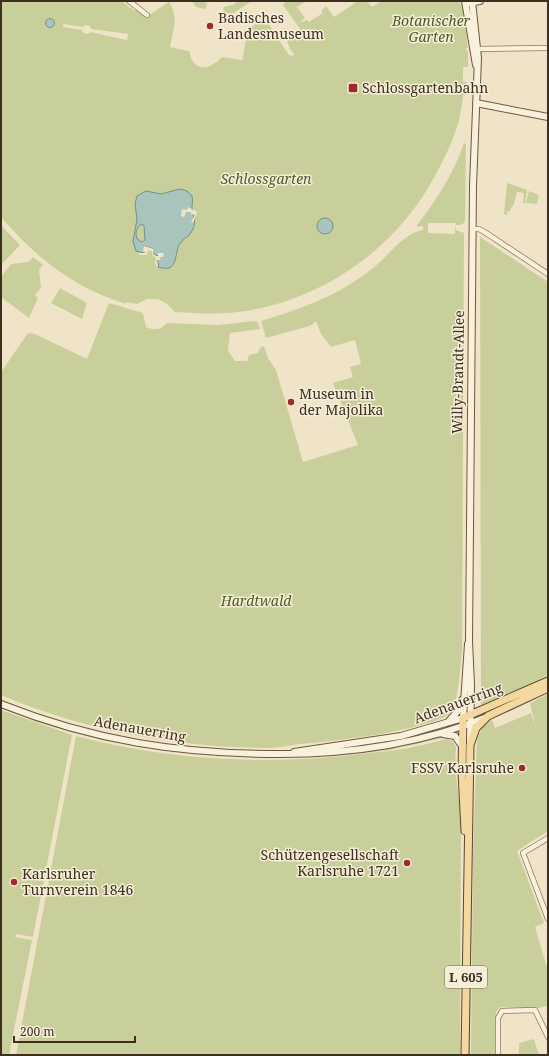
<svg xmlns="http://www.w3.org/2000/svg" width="549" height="1056" viewBox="0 0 549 1056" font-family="'Noto Serif',serif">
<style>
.green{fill:#c9cf9b;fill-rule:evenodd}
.water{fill:#a9c4bc;stroke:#6f938a;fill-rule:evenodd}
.pier{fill:#f0e4c8}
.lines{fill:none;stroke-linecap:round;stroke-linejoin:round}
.minor-casing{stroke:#8d765c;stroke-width:6}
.secondary-casing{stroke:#6f573f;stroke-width:8}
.primary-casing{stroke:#5b4430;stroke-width:9}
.minor{stroke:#faf1dc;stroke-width:4.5}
.secondary{stroke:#faf1dc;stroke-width:6}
.primary{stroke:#f3d9a0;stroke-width:7}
.poi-dot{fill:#9e2a2b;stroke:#f7eed8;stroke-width:1.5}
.labels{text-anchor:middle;stroke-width:3;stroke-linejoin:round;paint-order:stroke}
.shield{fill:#f7eed8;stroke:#756857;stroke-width:1}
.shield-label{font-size:13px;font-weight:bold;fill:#3d2e20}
.poi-label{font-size:14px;fill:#3d2e20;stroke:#f7eed8;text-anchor:start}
.park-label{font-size:14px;font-style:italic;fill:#4d5a26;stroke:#f7eed8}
.street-label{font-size:14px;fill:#3d2e20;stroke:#f7eed8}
</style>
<rect width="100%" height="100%" fill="#f0e4c8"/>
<path class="green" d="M1 1H121L135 11 138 6 149 15 169 2C179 17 173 30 170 47L189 51C190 53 190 57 192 60 201 74 214 65 222 57L242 60 248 30 264 17 289 55 293 56 294 53 291 51 287 42 298 31 301 34 303 33 283 5 286 1H306L297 7 305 18 301 21 302 22 307 20 309 22 323 13 321 11 326 6 334 17 355 3 354 1H367L372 7 381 1H459L463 9 468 48H466V51H468V67H463V81L467 82V95H463C461 124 450 148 436 174 400 243 333 293 257 309 230 315 202 314 175 312L167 304 158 299H147L137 304 127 302 126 304C72 287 38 259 1 217ZM63 24 83 27 85 25 90 26 91 29 128 34 127 40 90 32 88 34 83 33 82 30 63 27Z
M192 1H203L207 3 206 9 196 7Z
M239 1H252L232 14 223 12 224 7 232 5Z
M464 143 466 144 465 222 461 225H456V230L464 233 462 651C460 666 459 702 450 713 440 723 396 731 381 734 354 738 327 742 300 744 288 746 276 748 264 748 174 747 83 730 1 695V372L28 333 35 334 87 359 109 303 143 313 146 327C156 331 160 330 167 323L218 325 254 321 258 322 260 329 230 333 228 351 235 361H247L249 355 258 353 260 348 264 346 268 358 276 370 303 462 358 445 333 383 353 377 350 367 361 364 355 340 331 347 321 334 316 321 310 326 266 338 261 321C293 311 324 301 352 283 361 277 371 270 379 263 392 251 405 233 423 230V226L418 227 417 225C436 201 454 173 464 143ZM428 223H456L455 234 428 233Z
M507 183 527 190 525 204 523 203 524 193 517 192 514 204 509 212 507 211V215L504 214Z
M529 191 539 195 537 204 526 203Z
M1 225 20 245 1 265Z
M480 237 548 282V675L519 690 481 705Z
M33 257 43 265 39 270 41 288 35 295 38 298 29 318 1 297V277L11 264 28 262Z
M60 288 87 303 82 319 51 303Z
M548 694V831L517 851 544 923 535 927 548 971V1006L538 1008 500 1007 496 1012V1055H471L473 854 477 739 483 726 492 720 495 728 531 713 536 729 530 703Z
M1 710 72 735 33 937 16 934 15 937 32 940 9 1055H1Z
M76 736C172 761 270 766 368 753 375 752 382 752 389 751 408 749 427 744 446 739L453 741 456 747 455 766 461 819 460 1055H16Z
M444 736 447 737 390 750 352 754 401 747Z
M473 793 470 1055H469L471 816Z
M534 1039 539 1055H519V1043Z"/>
<path class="water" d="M45.5 23a4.5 4.5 0 1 1 9 0a4.5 4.5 0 1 1-9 0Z
M180 189 187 191 192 196C193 200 192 204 192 208 193 218 198 223 190 234 187 238 181 240 179 245 174 257 178 273 158 267L159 264 157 263 158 256 153 254 154 249 144 246 146 251 143 253 136 251 133 241 137 219 135 204 137 196 146 191 161 194ZM142 224 144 226 145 240 142 242 137 239C135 234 136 227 142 224Z
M317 226a8 8 0 1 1 16 0a8 8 0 1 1-16 0Z"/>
<path class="pier" d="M188 207 197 212 193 223 191 222 195 215 191 214V212H186L184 217 181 216 182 209 187 210Z
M144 246 154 249 153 254 156 256H158V253H164L163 257H160V260H157L158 267 155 264 156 258 152 255V251L148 250 147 255H139V253H146L143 251Z"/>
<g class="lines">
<defs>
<path id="minor" d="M129 1 147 15
M477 49 548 48
M473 229H479L486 233 548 274
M548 838 523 853 548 919
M498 1055V1018L502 1011 535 1010 548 1037"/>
<path id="secondary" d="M465 1 476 65
M469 3 480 1
M476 103 548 117
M1 704C94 741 180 754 279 754 349 754 421 744 487 717
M448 722 457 712 462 700
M443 734 455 736 462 746
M470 741 471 685 469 641 473 186 478 58 472 1
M294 752 401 736 463 718 468 644"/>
<path id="primary" d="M465 831 462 772 463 718 548 681
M465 1055 470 745 476 728 488 716 548 688"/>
</defs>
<use href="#minor" class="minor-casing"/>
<use href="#secondary" class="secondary-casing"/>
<use href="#primary" class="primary-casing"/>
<use href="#minor" class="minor"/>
<use href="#secondary" class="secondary"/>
<use href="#primary" class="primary"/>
</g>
<g class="poi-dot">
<circle cx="210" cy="26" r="4"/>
<rect x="348" y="83" width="10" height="10" rx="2"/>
<circle cx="291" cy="402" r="4"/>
<circle cx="522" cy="768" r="4"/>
<circle cx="407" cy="863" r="4"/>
<circle cx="14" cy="882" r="4"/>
</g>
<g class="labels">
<rect class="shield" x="445" y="966" width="42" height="22" rx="3"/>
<g class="shield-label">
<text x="466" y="982">L 605</text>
</g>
<g class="poi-label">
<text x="218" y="23">Badisches<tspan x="218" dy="16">Landesmuseum</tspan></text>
<text x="362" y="93">Schlossgartenbahn</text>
<text x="299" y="399">Museum in<tspan x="299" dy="16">der Majolika</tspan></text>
<text x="514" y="773" text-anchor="end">FSSV Karlsruhe</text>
<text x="399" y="860" text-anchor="end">Schützengesellschaft<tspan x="399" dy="16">Karlsruhe 1721</tspan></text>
<text x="22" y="879">Karlsruher<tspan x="22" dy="16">Turnverein 1846</tspan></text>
</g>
<g class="park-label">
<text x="431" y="26">Botanischer<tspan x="431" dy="16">Garten</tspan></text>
<text x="266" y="184">Schlossgarten</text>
<text x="256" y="606">Hardtwald</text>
</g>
<g class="street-label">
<text transform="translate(458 372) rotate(-89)" y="5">Willy-Brandt-Allee</text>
<text transform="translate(458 703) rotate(-20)" y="5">Adenauerring</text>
<text transform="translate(140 729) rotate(10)" y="5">Adenauerring</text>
</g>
</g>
<rect width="549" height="1056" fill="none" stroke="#3d2e20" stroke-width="4"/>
<path d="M14 1036v6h121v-6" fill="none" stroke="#3d2e20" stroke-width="2"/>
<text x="20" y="1036" font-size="12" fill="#3d2e20" stroke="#f7eed8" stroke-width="3" paint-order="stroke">200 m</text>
</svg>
